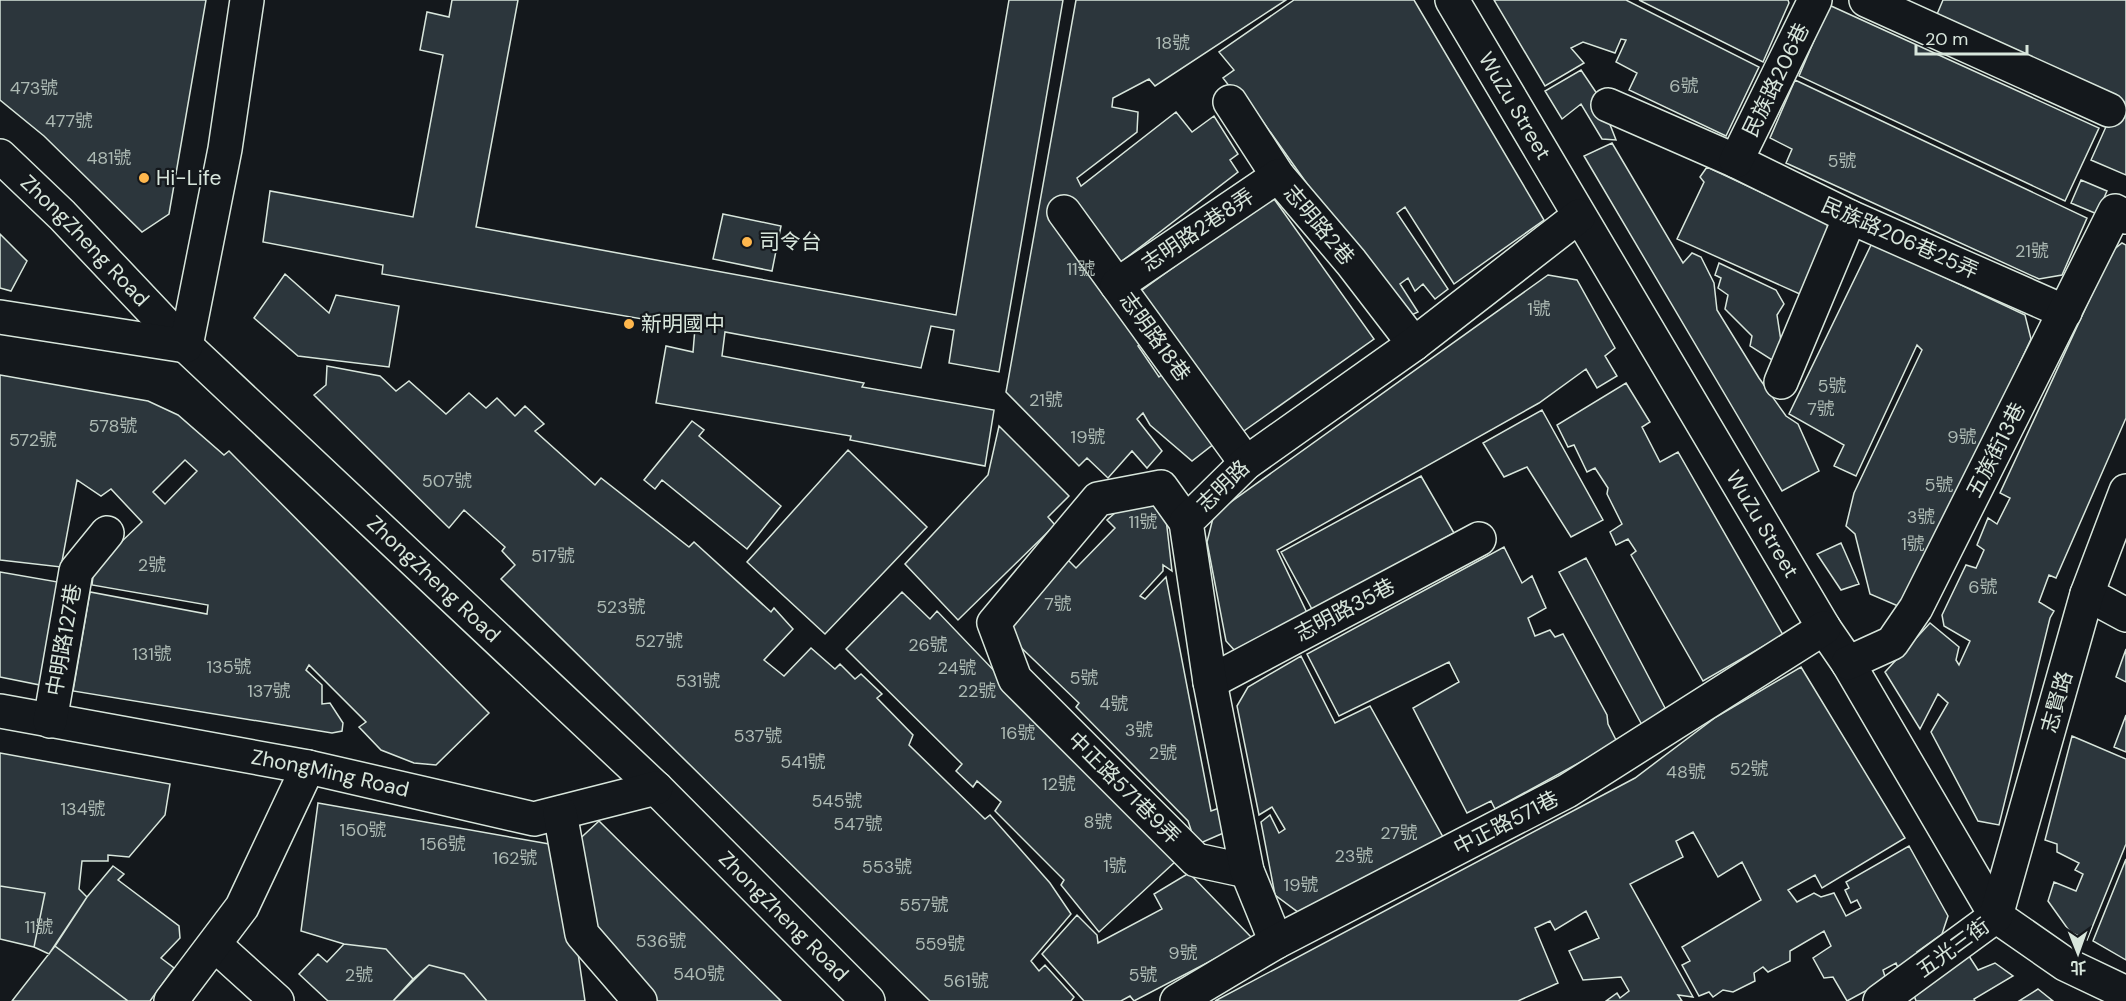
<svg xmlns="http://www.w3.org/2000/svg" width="2126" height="1001" viewBox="0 0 2126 1001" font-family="'DM Sans','Noto Sans TC',sans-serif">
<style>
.building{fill:#2c363c;stroke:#d8e6dc;stroke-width:1.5;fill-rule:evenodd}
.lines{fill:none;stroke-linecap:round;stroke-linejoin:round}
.minor-casing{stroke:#d8e6dc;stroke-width:36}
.minor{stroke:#14181c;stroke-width:33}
.poi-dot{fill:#ffb74d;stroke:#14181c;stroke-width:2}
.labels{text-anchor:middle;stroke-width:4.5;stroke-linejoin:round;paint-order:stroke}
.number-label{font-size:18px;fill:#adbab4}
.street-label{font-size:21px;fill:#d8e6dc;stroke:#14181c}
.poi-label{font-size:21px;fill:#d8e6dc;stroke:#14181c;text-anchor:start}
</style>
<rect width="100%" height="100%" fill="#14181c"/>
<path class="building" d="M0 0H206L169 214 142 232 44 136 0 100Z
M452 0H518L476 227 956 315 1009 0H1063L999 372 949 363 954 330 931 326 921 368 725 332 722 356 864 383 862 387 994 410 985 466 850 440 851 436 656 403 666 346 693 352 695 328 382 274 383 265 263 242 270 191 413 217 443 55 420 50 427 12 449 17Z
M1076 0H1286L1155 86 1149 79 1113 98 1112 107 1138 112 1137 132 1077 178 1081 186 1176 112 1192 132 1214 116 1238 154 1230 160 1238 172 1117 265 1143 342 1138 346 1159 377 1165 372 1215 443 1192 461 1150 425 1143 413 1137 419 1162 451 1147 468 1132 451 1108 478 1087 458 1079 466 1006 392Z
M1294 0H1414L1544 220 1454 284 1405 207 1397 213 1448 289 1435 299 1423 284 1415 291 1408 278 1400 284 1418 312 1403 319 1244 95 1239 99 1223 78 1234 70 1219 52Z
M1494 0H1626L1759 67 1726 136 1629 90 1637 73 1616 62 1626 40 1621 39 1615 53 1583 42 1571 48 1584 63 1545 86Z
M1639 0H1788L1789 3 1763 62Z
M1943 0H2126V175L2091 160 2118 100 1935 19Z
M1829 5 2099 128 2065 201 1799 76Z
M1581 70 1614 119 1609 122 1616 140 1602 139 1581 104 1562 119 1545 91Z
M1795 80 2087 218 2062 275 2039 279 1786 163 1792 149 1770 138Z
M1612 143 1683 263 1692 253 1701 257 1714 283 1717 310 1759 378 1786 416 1798 424 1819 471 1782 491 1584 156Z
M1707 167 1827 223 1829 236 1802 295 1677 239 1704 182 1700 177Z
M2081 180 2107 191 2097 214 2071 203Z
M1272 196 1374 339 1241 433 1138 293Z
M723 214 781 226 772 271 713 259Z
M0 234 27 261 11 291 0 288Z
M1872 243 2025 315 2031 339 1905 609 1870 594 1855 534 1846 526 1854 493 1922 350 1917 345 1856 476 1834 466 1844 445 1789 414Z
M2122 243 2126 245V418L2056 578 2049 575 2039 602 2054 611 2050 618 1999 825 1978 821 1931 732 1948 703 1938 694 1920 729 1885 672 1930 623 1959 647 1956 660 1959 665 1970 641 1944 626 1942 615 1966 565 1976 568 1984 550 1977 545 1988 518 1997 524 2010 498 2000 493 2112 251Z
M1719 263 1776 290 1784 304 1777 315 1781 341 1772 360 1750 346 1752 336 1725 309 1728 295 1718 288 1721 278 1715 275Z
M285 274 329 313 336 295 399 306 389 367 298 356 254 318Z
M1548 275 1577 280 1615 348 1605 356 1617 376 1597 388 1586 369 1539 403 1277 550 1308 615 1237 653 1226 641 1207 542 1214 514Z
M327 366 380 376 396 391 409 381 446 414 469 393 486 408 497 398 515 416 525 406 544 424 535 431 595 485 601 478 689 547 694 542 771 612 774 608 793 629 764 660 784 676 811 648 835 669 840 664 855 679 861 674 882 694 877 698 913 735 909 745 985 819 990 815 1050 883 1071 914 1031 961 1039 971 1045 965 1074 997 1071 1001H930L501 579 515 565 502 551 505 547 464 510 449 528 314 395 326 385Z
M0 375 148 401 178 415 224 455 229 451 489 713 436 765 414 763 381 750 359 727 366 722 309 665 306 670 322 685V704L330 703 343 723 342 731 332 733 73 691 90 592 207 614 208 605 92 585 94 568 142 522 111 489 101 496 77 480 61 567 0 560ZM185 460 197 471 165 504 153 492Z
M1626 383 1650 422 1642 427 1660 462 1678 452 1783 635 1703 681 1631 555 1636 551 1628 539 1616 545 1610 532 1622 524 1607 494 1608 488 1595 468 1587 472 1574 445 1568 447 1557 425Z
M1542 410 1603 520 1571 537 1527 467 1504 477 1483 443Z
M692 421 704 430 699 436 781 506 747 549 662 480 655 489 644 480Z
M999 426 1069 496 1048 517 1055 525 958 620 905 564 988 475Z
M848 450 927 527 825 634 747 562Z
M1421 476 1454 533 1313 611 1281 552Z
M1133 497 1158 503 1165 510 1172 571 1163 565V571L1140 596 1145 599 1166 577 1211 811 1222 807 1228 831 1196 845 1188 821 1076 707 1079 703 1009 636 1007 619 1068 560 1076 568 1115 528 1107 520Z
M1841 543 1859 584 1841 590 1817 554Z
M1504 547 1522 583 1532 576 1546 608 1528 618 1535 636 1550 630 1555 637 1563 634 1607 715 1608 724 1617 742 1495 809 1491 801 1467 813 1413 708 1459 682 1449 662 1339 716 1307 654Z
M1586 558 1665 708 1642 725 1559 572Z
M0 572 58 582 40 685 0 677Z
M902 592 930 619 937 611 1176 861 1099 932 1061 885 1064 880 995 811 1001 802 977 781 973 787 956 771 962 764 846 649Z
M2126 649V682L2116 677Z
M1301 656 1335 723 1370 706 1443 837 1302 915 1275 895 1261 822 1270 815 1279 833 1285 829 1272 807 1259 815 1237 706 1248 687Z
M1801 667 1905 838 1822 888 1815 875 1788 890 1797 902 1814 893 1821 897 1834 893 1846 916 1861 908 1857 900 1851 903 1845 890 1849 888 1846 882 1909 846 1948 916 1942 934 1917 952 1921 957 1898 968 1896 963 1883 970 1886 980 1847 1001 1833 977 1824 978 1813 958 1831 946 1824 931 1790 951V961L1768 972 1763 967 1754 973 1755 981 1733 992 1723 990 1713 997 1709 992 1699 996 1682 965 1690 961 1682 947 1761 900 1742 862 1718 877 1693 832 1676 841 1683 857 1630 884 1693 997 1678 995 1682 1001H1606L1617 993 1620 998 1629 991 1621 977 1583 980 1569 951 1599 938 1586 911 1555 930 1550 921 1535 928 1558 983 1518 1001H1215L1635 778 1716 717Z
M2126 715V752L2114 747Z
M2072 736 2126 759V844L2087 940 2070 932 2048 901 2054 882 2076 891 2083 874 2075 870 2079 863 2057 852V844L2045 840Z
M0 753 170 784 165 815 129 857 108 855V861H82L79 889 87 897 49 954 34 947 45 893 0 886Z
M318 803 555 845 563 850 585 1001H487L464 974 429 965 413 979 386 949 344 944 301 931Z
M599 821 781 1001H650L585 930 572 846Z
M2126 859V960L2093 941Z
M113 866 124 874 118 880 179 926 180 938 161 958 174 968 150 1001H128L55 946 87 897Z
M1189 873 1253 939 1134 1001 1130 996 1121 1001H1084L1042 954 1077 915 1097 935 1098 943 1162 909 1154 894Z
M0 886 45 893 34 947 0 939Z
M344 944 386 949 413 979 393 1001H328L299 974 318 954 327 962Z
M55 946 128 1001H12Z
M1969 956 1978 970 1995 963 2013 976 1974 999 1975 1001H1916L1913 992Z
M429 965 464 974 487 1001H393Z
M2038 989 2053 1001H2019Z"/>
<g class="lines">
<defs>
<g id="minor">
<path id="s1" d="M1452 0 1824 628 1848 663 1996 916 2065 964 2126 993"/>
<path d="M1866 0 2109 110"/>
<path d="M1230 102 1278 176 1351 262 1414 344"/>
<path d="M1608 105 1736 161 1850 217 2065 312"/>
<path id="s2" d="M0 156 62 215 186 346 656 788 868 1001"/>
<path d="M1736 161 1815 0"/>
<path d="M1064 212 1246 463"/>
<path d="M1117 285 1278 176"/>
<path d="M0 317 186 346 225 149 247 0"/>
<path d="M1781 382 1850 217"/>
<path d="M1186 522 1161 487 1098 499 994 623 1015 679 1196 860 1247 871"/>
<path d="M2087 594 2126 615"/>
<path d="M1848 663 1892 643 1916 608 2115 211 2126 217"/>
<path d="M1210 682 1479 539"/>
<path id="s3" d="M0 711 308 767 534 819 656 788"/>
<path d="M50 721 76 571 107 533"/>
<path d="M560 813 582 934 640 1001"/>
<path d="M1276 942 1247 871 1210 682 1186 522 1246 463 1414 344 1579 216"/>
<path d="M215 945 277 1001"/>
<path d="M171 1001 242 907 308 767"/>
<path d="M1177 1001 1276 942 1567 791 1824 628"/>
<path d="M1880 1001 1996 916 2087 594 2126 491"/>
</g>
</defs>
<use href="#minor" class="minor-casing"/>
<use href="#minor" class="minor"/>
</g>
<g class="poi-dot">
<circle cx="144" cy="178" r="6"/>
<circle cx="747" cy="242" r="6"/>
<circle cx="629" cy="324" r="6"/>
</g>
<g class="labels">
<g class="number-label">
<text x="1173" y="49">18號</text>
<text x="1684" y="92">6號</text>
<text x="34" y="94">473號</text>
<text x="69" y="127">477號</text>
<text x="109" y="164">481號</text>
<text x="1842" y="167">5號</text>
<text x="2032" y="257">21號</text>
<text x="1081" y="275">11號</text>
<text x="1539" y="315">1號</text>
<text x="1832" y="392">5號</text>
<text x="1046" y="406">21號</text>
<text x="1821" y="415">7號</text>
<text x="113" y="432">578號</text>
<text x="1088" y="443">19號</text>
<text x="1962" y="443">9號</text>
<text x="33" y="446">572號</text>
<text x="447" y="487">507號</text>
<text x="1939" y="491">5號</text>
<text x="1921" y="523">3號</text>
<text x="1143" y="528">11號</text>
<text x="1913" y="550">1號</text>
<text x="553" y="562">517號</text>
<text x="152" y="571">2號</text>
<text x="1983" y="593">6號</text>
<text x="1058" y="610">7號</text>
<text x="621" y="613">523號</text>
<text x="659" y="647">527號</text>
<text x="928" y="651">26號</text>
<text x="152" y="660">131號</text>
<text x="229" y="673">135號</text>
<text x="957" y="674">24號</text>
<text x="1084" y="684">5號</text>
<text x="698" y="687">531號</text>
<text x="269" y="697">137號</text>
<text x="977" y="697">22號</text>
<text x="1114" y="710">4號</text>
<text x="1139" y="736">3號</text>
<text x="1018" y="739">16號</text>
<text x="758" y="742">537號</text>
<text x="1163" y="759">2號</text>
<text x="803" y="768">541號</text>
<text x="1749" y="775">52號</text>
<text x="1686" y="778">48號</text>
<text x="1059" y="790">12號</text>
<text x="837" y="807">545號</text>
<text x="83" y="815">134號</text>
<text x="1098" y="828">8號</text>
<text x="858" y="830">547號</text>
<text x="363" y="836">150號</text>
<text x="1399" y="839">27號</text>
<text x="443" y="850">156號</text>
<text x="1354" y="862">23號</text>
<text x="515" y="864">162號</text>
<text x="1115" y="872">1號</text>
<text x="887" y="873">553號</text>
<text x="1301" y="891">19號</text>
<text x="924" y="911">557號</text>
<text x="39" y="933">11號</text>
<text x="661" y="947">536號</text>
<text x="940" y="950">559號</text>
<text x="1183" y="959">9號</text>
<text x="699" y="980">540號</text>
<text x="359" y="981">2號</text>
<text x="1143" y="981">5號</text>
<text x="966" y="987">561號</text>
</g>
<g class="street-label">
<text transform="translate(1776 80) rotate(-64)" y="7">民族路206巷</text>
<text dy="7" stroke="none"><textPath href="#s1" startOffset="123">WuZu Street</textPath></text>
<text transform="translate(1319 225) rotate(50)" y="7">志明路2巷</text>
<text transform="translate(1198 230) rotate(-34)" y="7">志明路2巷8弄</text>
<text transform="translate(1900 238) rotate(24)" y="7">民族路206巷25弄</text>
<text dy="7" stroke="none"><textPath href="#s2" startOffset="120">ZhongZheng Road</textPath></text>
<text transform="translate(1155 337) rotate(54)" y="7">志明路18巷</text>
<text transform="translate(1996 450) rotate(-63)" y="7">五族街13巷</text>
<text transform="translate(1223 486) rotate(-44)" y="7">志明路</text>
<text dy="7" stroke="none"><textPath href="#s1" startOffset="609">WuZu Street</textPath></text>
<text dy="7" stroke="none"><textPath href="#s2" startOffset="606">ZhongZheng Road</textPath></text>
<text transform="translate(1345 610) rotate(-28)" y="7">志明路35巷</text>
<text transform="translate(64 640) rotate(-80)" y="7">中明路127巷</text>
<text transform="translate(2057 702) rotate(-74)" y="7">志賢路</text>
<text dy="7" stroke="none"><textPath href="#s3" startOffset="336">ZhongMing Road</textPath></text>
<text transform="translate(1124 788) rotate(45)" y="7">中正路571巷9弄</text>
<text transform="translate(1506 823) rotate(-27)" y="7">中正路571巷</text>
<text dy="7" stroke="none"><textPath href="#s2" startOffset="1092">ZhongZheng Road</textPath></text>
<text transform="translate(1953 948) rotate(-36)" y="7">五光三街</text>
</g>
<g class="poi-label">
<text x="156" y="185">Hi-Life</text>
<text x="759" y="249">司令台</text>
<text x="641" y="331">新明國中</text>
</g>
</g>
<g transform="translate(2078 953) rotate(179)" stroke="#14181c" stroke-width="4.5" paint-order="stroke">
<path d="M0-4.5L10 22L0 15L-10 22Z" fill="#d8e6dc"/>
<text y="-9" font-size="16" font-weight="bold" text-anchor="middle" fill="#d8e6dc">北</text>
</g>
<path d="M1916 45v9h111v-9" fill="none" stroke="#d8e6dc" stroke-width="3"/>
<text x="1925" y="45" font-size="18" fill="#d8e6dc" stroke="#14181c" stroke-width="4.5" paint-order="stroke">20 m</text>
</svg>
